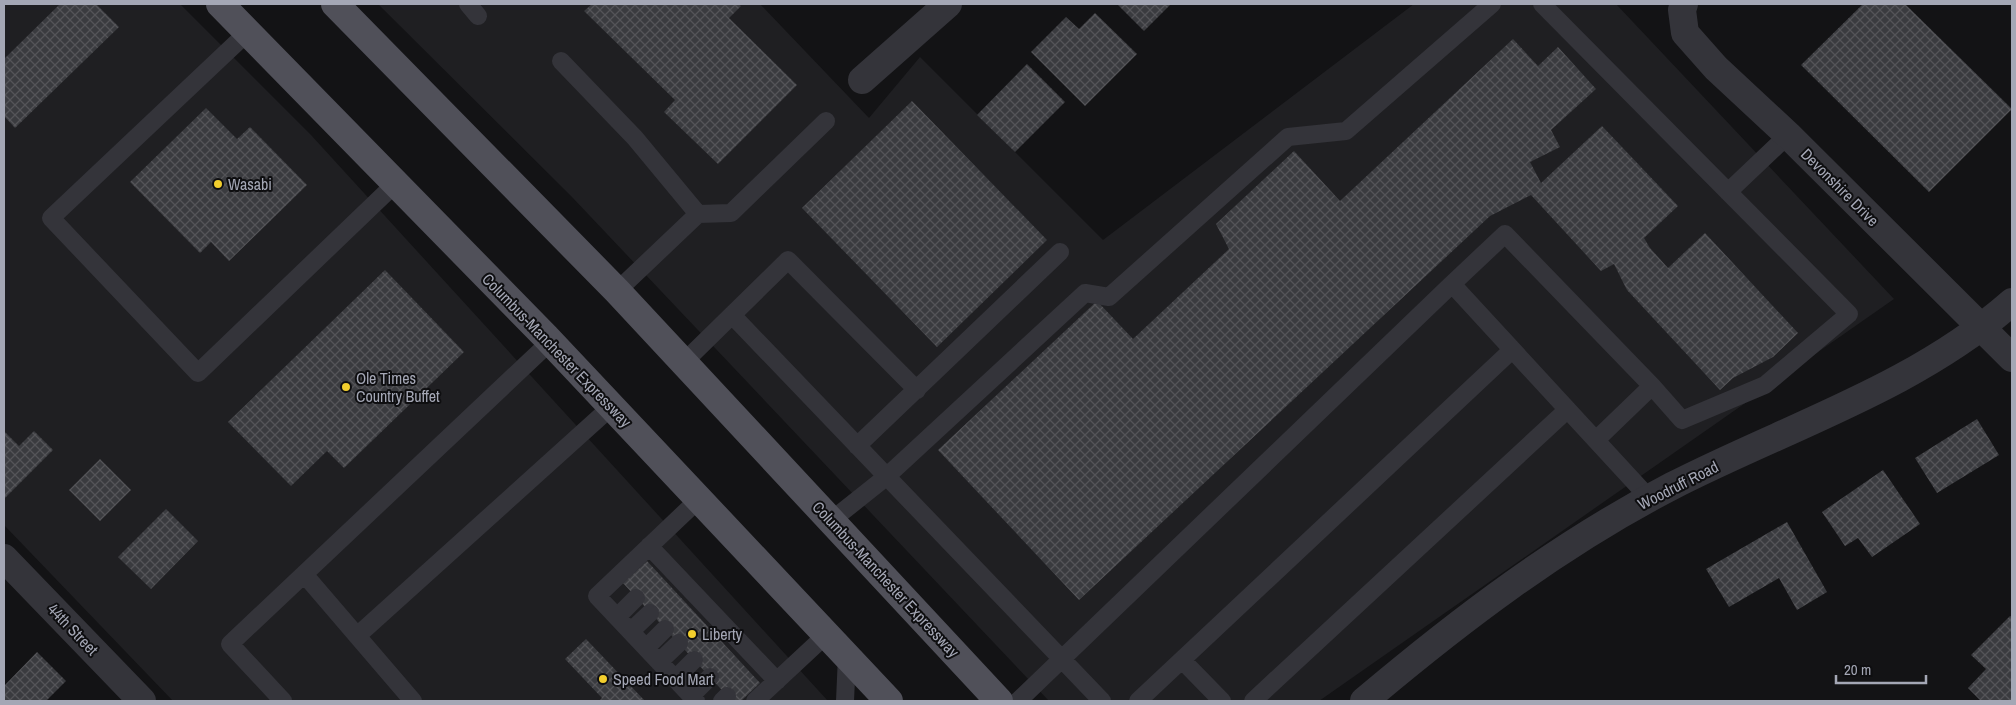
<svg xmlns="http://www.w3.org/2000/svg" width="2016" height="705" viewBox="0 0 2016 705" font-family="'Archivo Narrow',sans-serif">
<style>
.built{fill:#1f1f22}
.building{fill:url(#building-cross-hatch)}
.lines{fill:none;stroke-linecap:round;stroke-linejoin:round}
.service{stroke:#34343a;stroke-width:18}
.minor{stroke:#34343a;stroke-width:28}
.primary{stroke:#505059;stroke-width:28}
.poi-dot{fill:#f2ce2d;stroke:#0e0e10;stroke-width:2}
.labels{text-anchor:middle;stroke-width:4;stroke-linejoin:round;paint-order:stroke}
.poi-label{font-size:16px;fill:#a4a7b5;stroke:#0e0e10;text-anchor:start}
.street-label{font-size:16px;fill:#a4a7b5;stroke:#0e0e10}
</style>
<defs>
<pattern id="building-cross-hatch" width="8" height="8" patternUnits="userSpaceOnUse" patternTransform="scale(1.25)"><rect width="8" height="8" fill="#3a3b3f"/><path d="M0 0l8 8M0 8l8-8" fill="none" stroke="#545458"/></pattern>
</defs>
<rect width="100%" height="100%" fill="#131315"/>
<path class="built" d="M4 4H180L311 135 828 701H173L4 525Z
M378 4H760L869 118 920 57 1103 240 1414 4H1616L1894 299 1319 701H1049L572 197Z"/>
<path class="building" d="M60 4H96L119 27 15 128 4 116V59Z
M592 4H738L741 6 729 18 797 85 718 164 664 112 675 100 584 11Z
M1117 4H1171L1144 31Z
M1863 4H1905L2012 109 1929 192 1801 65Z
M1095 13 1137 54 1085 106 1031 52 1066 17 1079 29Z
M1513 39 1538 66 1558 47 1596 89 1551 130 1560 147 1530 162 1541 183 1602 126 1678 206 1644 238 1650 248 1668 268 1705 233 1798 333 1773 357 1733 378 1720 390 1627 290 1614 264 1601 271 1531 195 1490 216 1079 600 938 450 1097 301 1133 339 1229 249 1216 224 1294 151 1340 201Z
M1027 64 1065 102 1015 152 977 115Z
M912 101 1047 240 937 347 802 208Z
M206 108 237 139 250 127 307 185 229 261 211 242 200 253 130 182Z
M385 270 464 352 344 468 327 451 291 486 228 422Z
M1977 419 1999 455 1937 493 1915 458Z
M4 431 19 446 34 431 53 450 4 499Z
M100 459 131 490 100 521 69 490Z
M1883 470 1920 524 1872 557 1858 538 1845 546 1822 512Z
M166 509 198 541 151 589 118 557Z
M1787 522 1827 592 1797 610 1779 578 1729 607 1706 569Z
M647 561 760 683 741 701H732L623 583Z
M2010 616 2012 617V701H1981L1968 688 1986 669 1971 655Z
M586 639 645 701H599L602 698 565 659Z
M37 652 66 681 46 701H4V686Z"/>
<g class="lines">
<path class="service" d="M468 4 478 16
M1542 4 1849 314 1765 385 1682 420 1652 386
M249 31 51 218 198 373 396 183
M561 61 635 138 698 214
M1728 192 1788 135
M1452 284 1505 234 1652 386 1596 440
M617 291 698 214 731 213 826 121
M732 315 1102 701
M684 362 788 260 917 390
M857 446 1060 252
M832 520 886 477 1085 293 1109 297 1288 137 1346 131 1492 4
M649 546 777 681
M304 574 413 701
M617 617 636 598
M631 631 650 613
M357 636 611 407
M646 648 665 629
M1182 660 1222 701
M659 662 679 643
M675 679 694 660
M691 696 710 677
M283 701 230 644 550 342
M696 701 597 596 699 499
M722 701 727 696
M755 701 827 634
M845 701 847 656
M1018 701 1452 284 1650 499
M1138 701 1512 350
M1253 701 1567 410"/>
<path class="minor" d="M1684 4 1682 10 1685 33 1716 68 1788 135 2012 358
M862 80 948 4
M4 558 142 701
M1364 701C1460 620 1560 544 1672 486 1787 427 1914 388 2012 302"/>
<path class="primary" d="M220 4 546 337 889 701
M335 4 617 291 999 701"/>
</g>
<g class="poi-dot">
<circle cx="218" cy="184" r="5"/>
<circle cx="346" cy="387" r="5"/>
<circle cx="692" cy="634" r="5"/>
<circle cx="603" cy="679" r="5"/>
</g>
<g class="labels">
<g class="poi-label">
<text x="228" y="190">Wasabi</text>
<text x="356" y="384">Ole Times<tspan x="356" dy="18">Country Buffet</tspan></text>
<text x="702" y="640">Liberty</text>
<text x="613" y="685">Speed Food Mart</text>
</g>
<g class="street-label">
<text transform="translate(1840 187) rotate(45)" y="6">Devonshire Drive</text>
<text transform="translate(557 350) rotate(46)" y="6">Columbus-Manchester Expressway</text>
<text transform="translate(1678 485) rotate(-27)" y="6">Woodruff Road</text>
<text transform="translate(886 579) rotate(47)" y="6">Columbus-Manchester Expressway</text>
<text transform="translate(73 629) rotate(46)" y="6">44th Street</text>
</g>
</g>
<rect width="2016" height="705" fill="none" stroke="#a4a7b5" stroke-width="10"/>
<path d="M1836 675v8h90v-8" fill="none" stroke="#a4a7b5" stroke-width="2.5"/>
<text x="1844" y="675" font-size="15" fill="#a4a7b5" stroke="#0e0e10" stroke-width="4" paint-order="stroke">20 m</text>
</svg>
